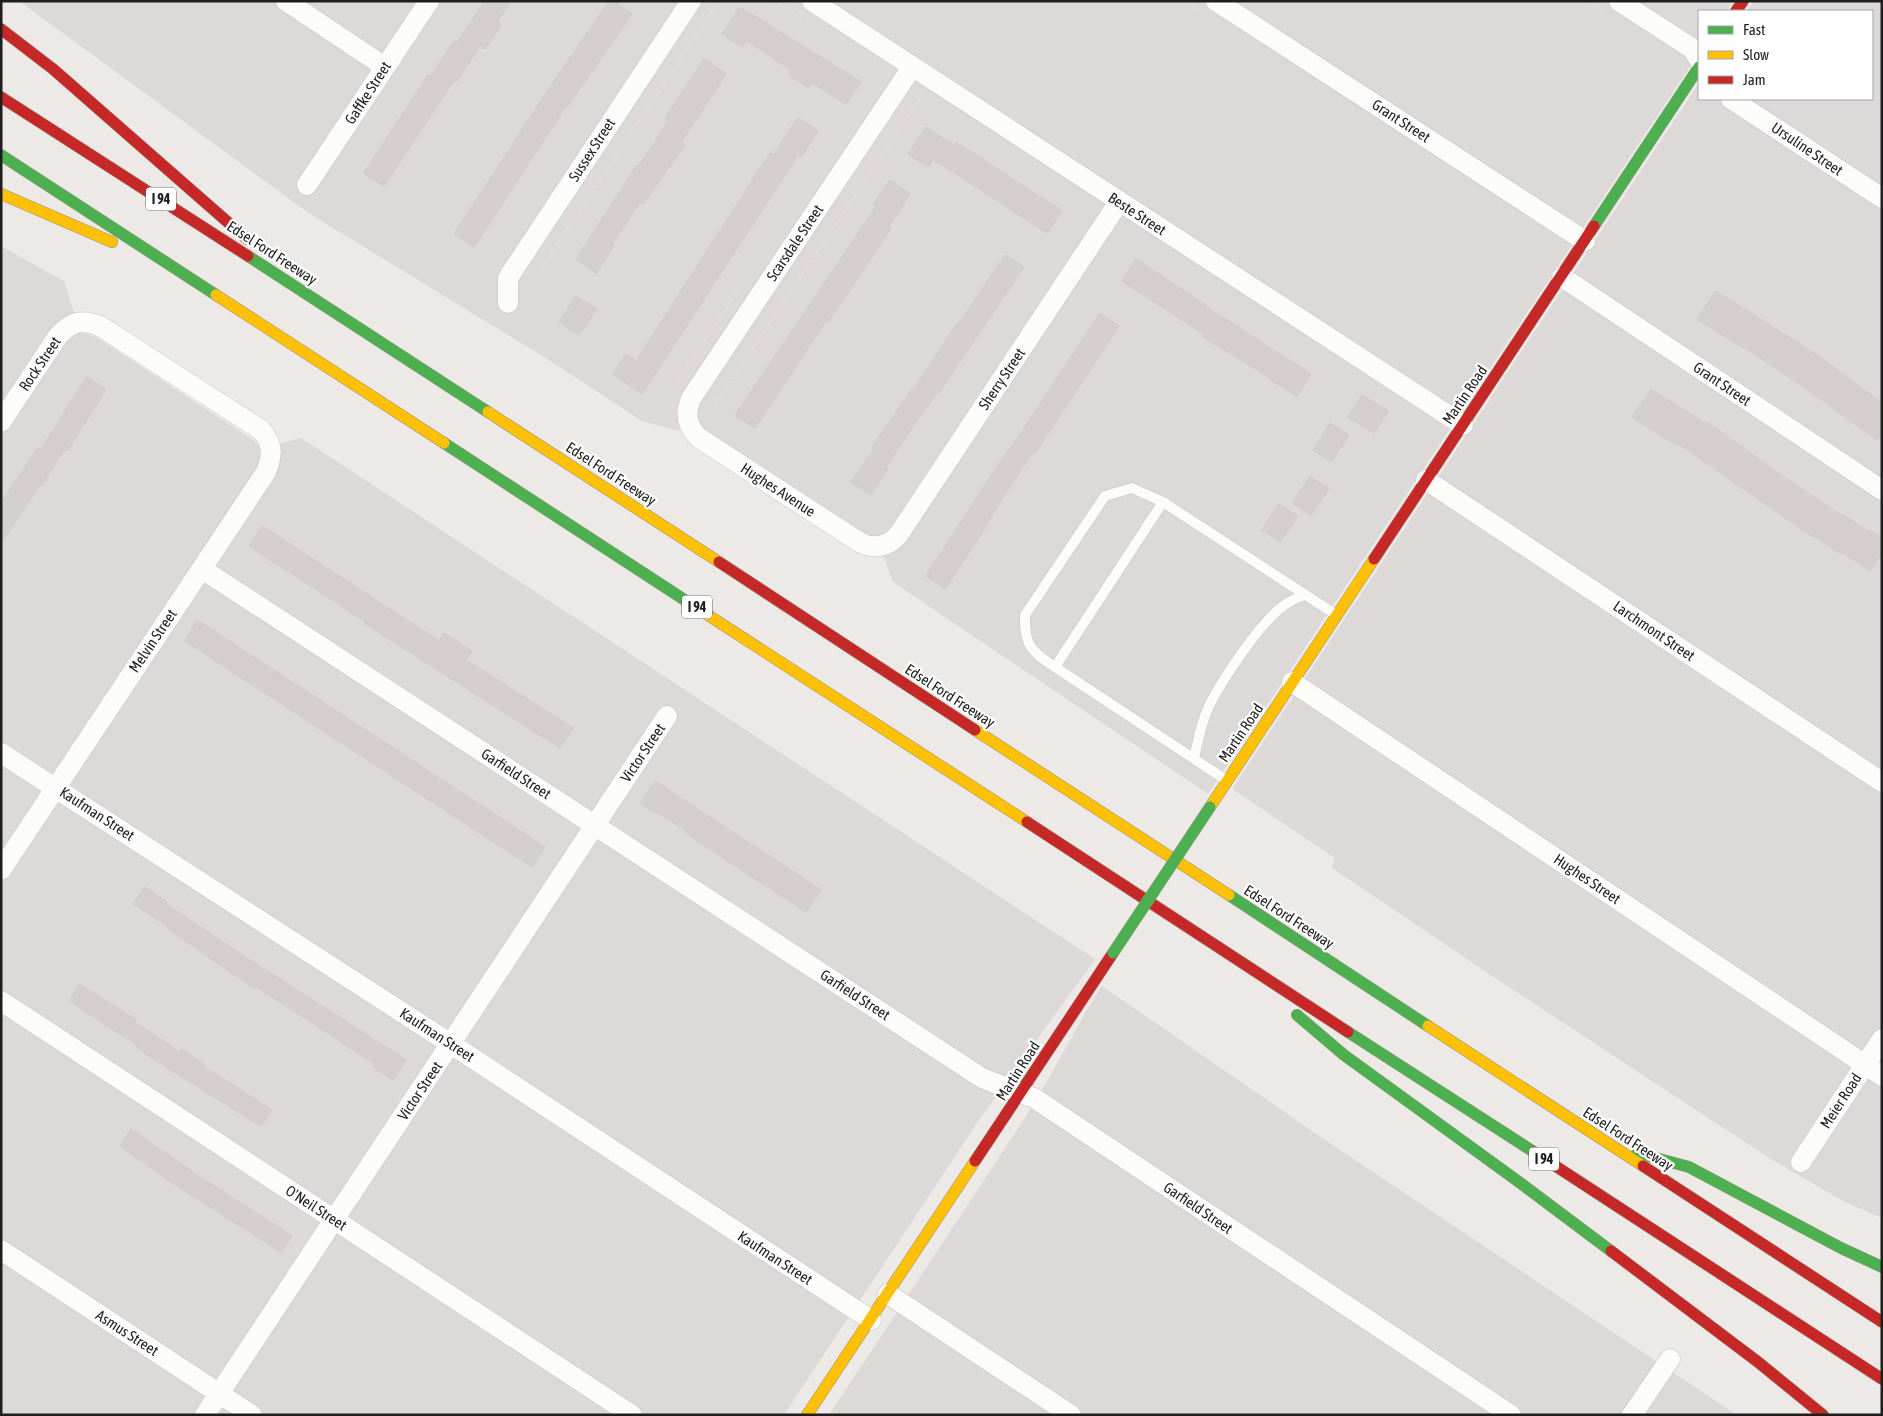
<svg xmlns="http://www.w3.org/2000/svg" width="1883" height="1416" viewBox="0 0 1883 1416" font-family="'Asap Condensed',sans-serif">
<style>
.residential{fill:#dcd9d8}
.building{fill:#d4cfcd;stroke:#d0cac7}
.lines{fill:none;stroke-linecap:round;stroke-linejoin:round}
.lane-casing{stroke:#c5c4c2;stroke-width:11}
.street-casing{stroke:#c5c4c2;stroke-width:21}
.fast-casing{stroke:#98947e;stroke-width:12}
.slow-casing{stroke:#98947e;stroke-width:12}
.jam-casing{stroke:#98947e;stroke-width:12}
.path{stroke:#ebd8d9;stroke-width:3;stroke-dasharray:2.5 2.5;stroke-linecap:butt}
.lane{stroke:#fcfcfb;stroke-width:10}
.street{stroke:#fcfcfb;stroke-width:20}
.fast{stroke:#4caf50;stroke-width:11}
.slow{stroke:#ffc107;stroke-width:11}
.jam{stroke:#c62828;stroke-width:11}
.fast-bridge-casing{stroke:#98947e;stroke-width:12;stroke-linecap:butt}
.fast-bridge{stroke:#4caf50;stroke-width:11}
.labels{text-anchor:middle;stroke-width:4.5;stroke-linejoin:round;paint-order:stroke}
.shield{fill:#fff;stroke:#626262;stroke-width:1}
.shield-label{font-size:14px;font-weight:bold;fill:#1e1e1e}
.street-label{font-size:15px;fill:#1e1e1e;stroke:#fff}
</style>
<rect width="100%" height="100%" fill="#ede9e6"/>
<path class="residential" d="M19 1H1733L1727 11H1699V53L1208 794 893 582 876 537 867 535 849 523 705 430 698 422 678 431 642 421 544 357 310 214Z
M1754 1H1882V1218L1845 1202 1774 1161 1498 980 1332 868 1335 858 1232 789 1699 83V99H1872V11H1747Z
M1 246 64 281 80 332 96 337 253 440 260 448 301 438 1095 959 979 1120 784 1415H1Z
M1102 986 1315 1133 1737 1415H829L1023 1121 1052 1073 1084 1015Z"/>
<path class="building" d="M485 1H511L497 22 501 25 485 49 480 46 457 81 454 80 384 186 364 173 428 75 431 76 454 41 457 43Z
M609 1H613L632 14 567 107 566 106 474 247 454 234 546 93Z
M740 7 861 82 846 104 812 83 809 88 789 75 792 71 746 40 742 47 722 34Z
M704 59 726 74 681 142 685 145 643 204 640 202 612 245 614 246 596 273 576 259 637 165 639 166 669 120 665 118Z
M798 118 818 131 801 157 798 155 642 394 613 374 626 354 636 361 770 153 773 155Z
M926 127 954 145 956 142 1062 211 1047 233 933 159 928 167 908 154Z
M890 180 910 194 889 226 891 228 874 254 828 322 826 321 755 428 735 415 876 207 873 205Z
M1005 255 1024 267 938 394 937 393 913 426 886 467 888 469 870 495 851 482 874 449 872 447 890 421 913 388 914 389 959 321 960 322Z
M1136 259 1206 305 1205 306 1311 374 1297 396 1271 380 1272 379 1203 337 1204 334 1122 281Z
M1716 291 1817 355 1882 403V433L1877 440 1807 389 1744 347 1743 348 1697 319Z
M576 296 597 309 579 335 559 322Z
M1100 313 1119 326 1035 453 1033 452 1005 494 984 528H985L945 589 926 576 992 474 1010 448H1011Z
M87 377 106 390 67 451 64 450 41 486 40 485 1 543V503L38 448 41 449Z
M1651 389 1706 424 1707 422 1778 473 1841 515 1842 514 1869 532 1870 530 1882 538V552L1870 571 1842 552 1841 554 1814 536 1813 537 1679 444 1678 446 1632 417Z
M1362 395 1388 411 1374 433 1348 417Z
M1330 423 1349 436 1331 462 1313 450Z
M1310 477 1329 489 1311 515 1292 503Z
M1279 504 1298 516 1280 542 1262 530Z
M262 526 439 641 444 633 472 651 466 660 573 728 560 748 364 623 366 622 249 546Z
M197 620 545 847 532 867 185 641Z
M655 781 821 890 806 912 685 833 686 831 658 812 657 814 640 803Z
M145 887 167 902 166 904 233 949 406 1060 393 1080 373 1067 375 1064 257 987 256 989 233 974 167 928 168 926 133 904Z
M80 984 136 1020 134 1022 180 1052 182 1049 204 1064 203 1066 272 1110 261 1126 158 1062 136 1047 137 1045 69 1001Z
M131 1129 197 1175 292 1236 281 1252 174 1184 120 1146Z"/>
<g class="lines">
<defs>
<path id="lane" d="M1055 667C1031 651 1024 646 1025 615L1105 496 1132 488 1163 502
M1194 758C1198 741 1201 723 1209 706 1223 678 1255 631 1278 610 1286 603 1295 598 1305 595
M1226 780 1055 667 1163 502 1335 614"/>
<path id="street" d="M286 1 385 67
M812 1 1463 425
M1216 1 1585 241
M1619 1 1693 49 1699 60
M912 67 692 397C684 413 687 426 699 438L859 542C874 550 888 547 899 534L1119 202
M1731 99 1882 198
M307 185 429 1
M1562 277 1882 490
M508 303V278L691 1
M1 422 58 336C72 321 81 319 100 326L261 430C273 443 273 455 266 472L1 870
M1426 480 1882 782
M202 569 982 1078 1034 1098 1511 1415
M1292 682 1882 1076
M1 753 451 1044 871 1320
M1 1001 632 1415
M1801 1162 1882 1039
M1 1250 252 1415
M888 1294 1071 1415
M205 1415 667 716
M1632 1415 1670 1359"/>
<path id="fast" d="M1 155 216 295
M1594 226 1699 67
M248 256 488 412
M444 443 697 608
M1229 895 1428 1026
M1297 1015 1344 1055 1519 1182 1611 1251
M1348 1032 1534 1152
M1637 1153 1689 1167 1841 1248 1882 1267"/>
<path id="slow" d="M1 194 112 242
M216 295 444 443
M488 412 719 562
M697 608 1027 822
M975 730 1229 895
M1210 807 1374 559
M1428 1026 1643 1166
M807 1415 975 1161"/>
<path id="jam" d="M1736 11 1743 1
M1 29 53 69 247 239
M1 97 248 256
M1374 559 1594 226
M719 562 975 730
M1027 822 1348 1032
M1534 1152 1882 1379
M975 1161 1113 953
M1643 1166 1882 1322
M1611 1251 1758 1362 1823 1415"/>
</defs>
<use href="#lane" class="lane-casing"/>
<use href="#street" class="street-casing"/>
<use href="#fast" class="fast-casing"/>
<use href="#slow" class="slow-casing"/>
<use href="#jam" class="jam-casing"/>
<path class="path" d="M774 1 803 20
M1184 1 1200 12
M1588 1 1603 11
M542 267 719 1
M676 383 738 290
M716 404 921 96 922 97"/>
<use href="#lane" class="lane"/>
<use href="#street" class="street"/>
<use href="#fast" class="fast"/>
<use href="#slow" class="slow"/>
<use href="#jam" class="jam"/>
<defs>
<path id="fast-bridge" d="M1113 953 1210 807"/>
</defs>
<use href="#fast-bridge" class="fast-bridge-casing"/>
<use href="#fast-bridge" class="fast-bridge"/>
</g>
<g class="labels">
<g class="shield">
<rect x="146" y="187.5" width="30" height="23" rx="4"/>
<rect x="682" y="595.5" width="30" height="23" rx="4"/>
<rect x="1529" y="1147.5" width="30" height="23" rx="4"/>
</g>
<g class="shield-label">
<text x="161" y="204">I 94</text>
<text x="697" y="612">I 94</text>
<text x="1544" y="1164">I 94</text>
</g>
<g class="street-label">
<text transform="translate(368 93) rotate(-57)" y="5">Gaffke Street</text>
<text transform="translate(1401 121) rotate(33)" y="5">Grant Street</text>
<text transform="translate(1807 149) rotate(34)" y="5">Ursuline Street</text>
<text transform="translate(592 150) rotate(-57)" y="5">Sussex Street</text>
<text transform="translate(1137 214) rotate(33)" y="5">Beste Street</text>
<text transform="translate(795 243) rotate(-56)" y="5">Scarsdale Street</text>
<text transform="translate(272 253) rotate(33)" y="5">Edsel Ford Freeway</text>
<text transform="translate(40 364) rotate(-56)" y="5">Rock Street</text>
<text transform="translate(1002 379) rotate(-56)" y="5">Sherry Street</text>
<text transform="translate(1722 384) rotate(34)" y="5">Grant Street</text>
<text transform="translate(1465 395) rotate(-56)" y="5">Martin Road</text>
<text transform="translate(611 474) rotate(33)" y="5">Edsel Ford Freeway</text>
<text transform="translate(778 490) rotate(33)" y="5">Hughes Avenue</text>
<text transform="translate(1654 631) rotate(34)" y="5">Larchmont Street</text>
<text transform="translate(153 641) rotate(-56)" y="5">Melvin Street</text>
<text transform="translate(950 696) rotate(33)" y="5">Edsel Ford Freeway</text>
<text transform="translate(1241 733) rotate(-56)" y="5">Martin Road</text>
<text transform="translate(643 753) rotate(-56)" y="5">Victor Street</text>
<text transform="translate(516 774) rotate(33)" y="5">Garfield Street</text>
<text transform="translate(97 814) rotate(33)" y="5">Kaufman Street</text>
<text transform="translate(1587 879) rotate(34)" y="5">Hughes Street</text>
<text transform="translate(1289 917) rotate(33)" y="5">Edsel Ford Freeway</text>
<text transform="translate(855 995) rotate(33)" y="5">Garfield Street</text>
<text transform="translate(437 1035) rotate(33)" y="5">Kaufman Street</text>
<text transform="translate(1018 1071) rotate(-57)" y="5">Martin Road</text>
<text transform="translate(420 1091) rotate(-56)" y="5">Victor Street</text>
<text transform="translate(1841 1101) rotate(-57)" y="5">Meier Road</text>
<text transform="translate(1628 1139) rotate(33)" y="5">Edsel Ford Freeway</text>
<text transform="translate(316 1208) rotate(33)" y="5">O'Neil Street</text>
<text transform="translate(1198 1208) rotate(34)" y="5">Garfield Street</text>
<text transform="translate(775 1258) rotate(33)" y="5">Kaufman Street</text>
<text transform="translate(127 1333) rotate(33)" y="5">Asmus Street</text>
</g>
</g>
<rect width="1883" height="1416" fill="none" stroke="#1e1e1e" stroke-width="5"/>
<rect x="1698" y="10" width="175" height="90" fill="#ffffff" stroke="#a5a5a5"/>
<rect x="1708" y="26" width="25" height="8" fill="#4caf50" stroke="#a5a5a5"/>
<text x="1743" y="35" font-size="15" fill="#1e1e1e">Fast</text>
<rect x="1708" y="51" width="25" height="8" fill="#ffc107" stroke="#a5a5a5"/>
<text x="1743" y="60" font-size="15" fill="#1e1e1e">Slow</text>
<rect x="1708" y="76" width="25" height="8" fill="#c62828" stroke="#a5a5a5"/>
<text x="1743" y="85" font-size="15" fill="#1e1e1e">Jam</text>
</svg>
